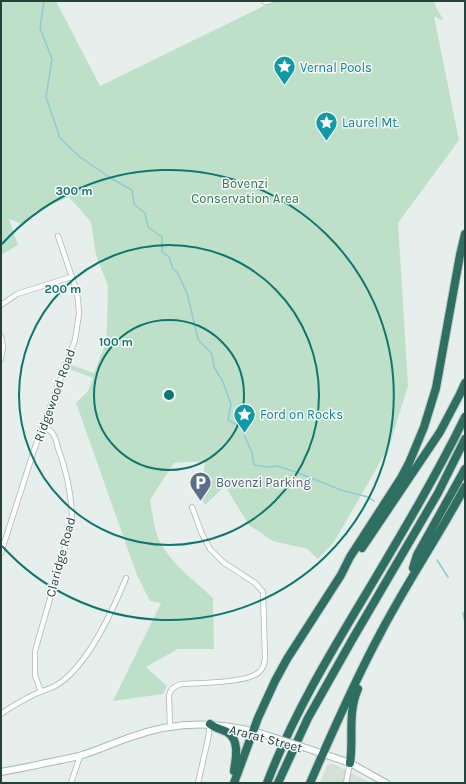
<svg xmlns="http://www.w3.org/2000/svg" width="466" height="784" viewBox="0 0 466 784" font-family="Karla,sans-serif">
<style>
.built{fill:#d4dfda}
.green{fill:#bfe0c8}
.lines{fill:none;stroke-linecap:round;stroke-linejoin:round}
.stream{stroke:#8ec9d4;stroke-width:1.5}
.minor-casing{stroke:#a8b8b2;stroke-width:6}
.secondary-casing{stroke:#a4bbb3;stroke-width:8}
.motorway-casing{stroke:#c2cac8;stroke-width:10}
.minor{stroke:#fff;stroke-width:4.5}
.secondary{stroke:#fff;stroke-width:6}
.motorway{stroke:#2f6f62;stroke-width:8}
.secondary-bridge-casing{stroke:#a4bbb3;stroke-width:8;stroke-linecap:butt}
.secondary-bridge{stroke:#fff;stroke-width:6}
.ring{fill:none;stroke:#0f766e;stroke-width:2}
.labels{text-anchor:middle;stroke-width:3;stroke-linejoin:round;paint-order:stroke}
.culture-label{font-size:13px;fill:#0d838f;stroke:#f7fbf9;text-anchor:start}
.park-label{font-size:13px;fill:#2d7a4b;stroke:#f7fbf9}
.street-label{font-size:13px;fill:#24423a;stroke:#f7fbf9}
.service-label{font-size:13px;fill:#4e5e75;stroke:#f7fbf9;text-anchor:start}
.centre{fill:#0f766e;stroke:#f7fbf9;stroke-width:2}
.ring-label{font-size:12px;text-anchor:middle;font-weight:bold;fill:#0f766e;stroke:#f7fbf9;stroke-width:3;stroke-linejoin:round;paint-order:stroke}
</style>
<rect width="100%" height="100%" fill="#e6efeb"/>
<path class="built" d="M333 764 371 783H320L327 765Z"/>
<path class="green" d="M1 1H56L100 86 274 1H434L437 9 443 19 441 20 434 16 459 140 398 223 408 386 389 447 334 542 318 559 307 549 273 541 249 525 225 486 205 505 201 497 205 461 174 463 150 500C153 516 154 534 163 547 175 567 196 582 213 598L214 649H178L146 667 167 686 163 694 113 701 161 603 150 601 137 575 76 403 88 391 93 378 69 369 71 365 94 373 106 342 107 323 108 286 96 255 91 222 69 197 34 212 23 224 9 219 18 245 1 255Z"/>
<g class="lines">
<path class="stream" d="M44 1 40 28 52 59 46 97 60 138 80 157 112 179 132 190 134 204 145 213 148 227 162 237V252L169 257 173 269 177 272 187 293 198 339 212 354 214 367 223 382 231 404 228 420 241 427 252 453 254 465 266 467 277 466 296 472 341 490 368 497 374 501
M437 560 448 577
M463 613 465 622"/>
<defs>
<path id="minor" d="M264 1 265 2 270 1
M1 305 17 294 71 277
M1 336 3 347 1 359
M1 553 34 450 75 340 79 314 78 300 76 289 58 236
M41 692 35 675V651L72 522C72 497 67 472 58 448 57 444 56 438 53 434 50 430 47 428 43 427
M1 714C12 706 23 700 35 694 42 691 49 689 55 686 86 669 113 610 126 578
M170 726 169 695C170 689 175 686 181 684 198 683 245 683 258 673 263 669 265 663 265 657L263 592 255 583 223 562 210 549 202 534 192 507
M71 783 80 756
M198 783 208 739 210 724
M346 783 350 763"/>
<path id="secondary" d="M306 748 350 763 386 783
M1 772C27 767 53 762 79 756 97 751 113 743 131 737 178 720 222 721 269 736"/>
<path id="motorway" d="M362 548 440 432 460 394 465 383
M413 568 417 555 465 469
M210 724C215 728 221 729 227 732 240 740 236 758 234 771
M350 763C354 738 347 714 358 689
M234 783 258 718 275 681 287 659 341 575 350 557 401 478 409 463 424 427 436 388 460 255 465 234
M267 783C294 712 334 647 373 582 405 528 437 474 465 417
M278 783 308 718 352 640 438 493 465 439
M310 783C332 733 354 682 380 634 406 584 438 537 465 487"/>
</defs>
<use href="#minor" class="minor-casing"/>
<use href="#secondary" class="secondary-casing"/>
<use href="#motorway" class="motorway-casing"/>
<use href="#minor" class="minor"/>
<use href="#secondary" class="secondary"/>
<use href="#motorway" class="motorway"/>
<defs>
<path id="secondary-bridge" d="M269 736 306 748"/>
</defs>
<use href="#secondary-bridge" class="secondary-bridge-casing"/>
<use href="#secondary-bridge" class="secondary-bridge"/>
</g>
<g class="ring">
<circle cx="169" cy="395" r="75"/>
<circle cx="169" cy="395" r="150"/>
<path d="M2 244A225 225 0 1 1 2 546"/>
</g>
<defs>
<symbol id="sight-pin" viewBox="-11 -11 22 30"><path d="M0 17L-7.5 6A9.5 9.5 0 1 1 7.5 6Z" fill="#0f9aa8" stroke="#f7fbf9"/><path d="M0-6L1.8-2.2L6-1.7L2.9 1.2L3.7 5.4L0 3.3L-3.7 5.4L-2.9 1.2L-6-1.7L-1.8-2.2Z" fill="#fff"/></symbol>
<symbol id="parking-pin" viewBox="-11 -11 22 30"><path d="M0 17L-7.5 6A9.5 9.5 0 1 1 7.5 6Z" fill="#5c6f8a" stroke="#f7fbf9"/><path d="M-3.5-5.5H1a3.5 3.5 0 0 1 0 7H-1V5.5H-3.5ZM-1-3.4V-.6H.8a1.4 1.4 0 0 0 0-2.8Z" fill="#fff"/></symbol>
</defs>
<g fill-rule="evenodd">
<use href="#sight-pin" x="272" y="54" width="25" height="34"/>
<use href="#sight-pin" x="314" y="110" width="25" height="34"/>
<use href="#sight-pin" x="232" y="402" width="25" height="34"/>
<use href="#parking-pin" x="188" y="470" width="25" height="34"/>
</g>
<g class="labels">
<g class="culture-label">
<text x="300" y="72">Vernal Pools</text>
<text x="342" y="127">Laurel Mt.</text>
<text x="260" y="419">Ford on Rocks</text>
</g>
<g class="park-label">
<text x="245" y="188">Bovenzi<tspan x="245" dy="15">Conservation Area</tspan></text>
</g>
<g class="street-label">
<text transform="translate(54 395) rotate(-70)" y="5">Ridgewood Road</text>
<text transform="translate(60 557) rotate(-75)" y="5">Claridge Road</text>
<text transform="translate(266 738) rotate(15)" y="5">Ararat Street</text>
</g>
<g class="service-label">
<text x="216" y="487">Bovenzi Parking</text>
</g>
</g>
<circle cx="169" cy="395" r="6" class="centre"/>
<g class="ring-label">
<text x="74" y="195">300 m</text>
<text x="63" y="293">200 m</text>
<text x="116" y="346">100 m</text>
</g>
<rect width="466" height="784" fill="none" stroke="#24423a" stroke-width="4"/>
</svg>
